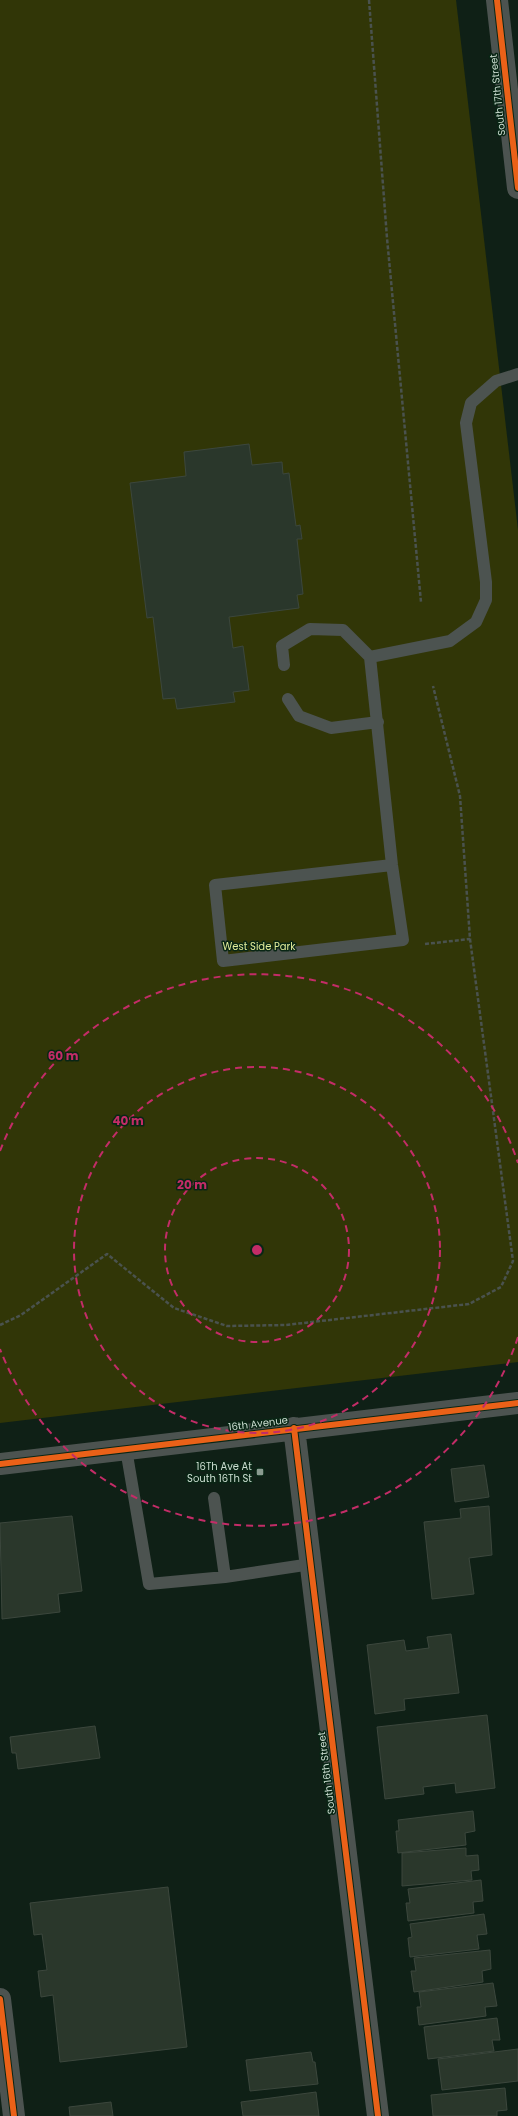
<svg xmlns="http://www.w3.org/2000/svg" width="518" height="2116" viewBox="0 0 518 2116" font-family="Poppins,sans-serif">
<style>
.green{fill:#313607}
.building{fill:#2a372b;stroke:#3c473d}
.lines{fill:none;stroke-linecap:round;stroke-linejoin:round}
.path{stroke:#4a524e;stroke-width:2.5;stroke-dasharray:4 2;stroke-linecap:butt}
.lane{stroke:#4c5350;stroke-width:12}
.street{stroke:#4c5350;stroke-width:22}
.cycleway-casing{stroke:#092615;stroke-width:8}
.cycleway{stroke:#ea6118;stroke-width:6}
.ring{fill:none;stroke:#c32c67;stroke-width:2;stroke-dasharray:7 5}
.poi-dot{fill:#8a9b90;stroke:#092615;stroke-width:1.5}
.labels{text-anchor:middle;stroke-width:3;stroke-linejoin:round;paint-order:stroke}
.street-label{font-size:10px;fill:#ccddd1;stroke:#092615}
.park-label{font-size:10px;fill:#e1eb99;stroke:#092615}
.poi-label{font-size:10px;fill:#ccddd1;stroke:#092615;text-anchor:end}
.centre{fill:#c32c67;stroke:#092615;stroke-width:2}
.ring-label{font-size:12px;text-anchor:middle;font-weight:bold;fill:#c32c67;stroke:#092615;stroke-width:3;stroke-linejoin:round;paint-order:stroke}
</style>
<rect width="100%" height="100%" fill="#0f2016"/>
<path class="green" d="M0 0H456L518 530V1362L0 1423Z"/>
<path class="building" d="M249 444 252 465 282 462 283 474 289 473 296 526 300 525 302 539H297L303 594 297 595 299 608 229 617 233 648 243 646 249 690 233 692 235 702 177 709 175 698 163 699 153 617 147 618 130 483 186 476 184 452Z
M484 1465 489 1497 455 1502 451 1469Z
M489 1506 492 1555 469 1558 474 1594 432 1599 424 1522 461 1518 460 1509Z
M72 1516 82 1591 58 1594 60 1612 2 1619 0 1523Z
M451 1634 459 1693 404 1699 405 1710 375 1714 367 1645 404 1640 406 1651 429 1648 427 1637Z
M487 1715 495 1788 456 1793 455 1783 423 1787 424 1794 385 1799 377 1727Z
M95 1726 100 1758 18 1769 16 1753H12L10 1737Z
M473 1811 475 1831 465 1833 466 1845 398 1853 396 1831H399L398 1820Z
M466 1848V1856L478 1855 479 1870 471 1871 472 1880 402 1886V1853Z
M481 1880 483 1901 473 1902 474 1913 408 1921 406 1903H410L408 1889Z
M168 1887 187 2047 60 2062 53 1995 41 1997 38 1971 47 1970 42 1934 34 1935 30 1903Z
M484 1914 487 1934 477 1935 479 1949 410 1957 408 1938 412 1937 410 1924Z
M490 1950 491 1969 482 1971 483 1982 414 1992 411 1971H416L414 1958Z
M493 1983 497 2006 485 2007 486 2016 419 2025 417 2007H421L419 1992Z
M497 2018 500 2040H492L494 2051 428 2059 424 2027Z
M518 2049V2081L442 2090 438 2059Z
M311 2052 313 2062H315L318 2084 250 2091 246 2060Z
M505 2088 507 2110 497 2111V2116H433L431 2095Z
M316 2092 319 2116H243L241 2102Z
M111 2102 113 2116H70L69 2107Z"/>
<g class="lines">
<path class="path" d="M369 0 387 238 421 602
M425 944 470 939
M0 1325 21 1315 107 1254 174 1308 227 1326 286 1325 469 1304 501 1287 513 1261 470 939 460 796 433 686"/>
<path class="lane" d="M370 657 450 641 476 622 486 600V582L466 423 471 403 496 381 518 374
M284 665 282 646 310 629 343 630 370 657 392 865 403 940 223 961 215 885 392 865
M288 699 299 716 331 728 378 722
M126 1449 149 1584 225 1577 311 1564
M214 1498 225 1577"/>
<path class="street" d="M497 0 518 188
M294 1428 378 2116
M0 1464 518 1403
M0 1999 14 2116"/>
<defs>
<path id="cycleway" d="M497 0 518 188
M294 1428 378 2116
M0 1464 518 1403
M0 1999 14 2116"/>
</defs>
<use href="#cycleway" class="cycleway-casing"/>
<use href="#cycleway" class="cycleway"/>
</g>
<g class="ring">
<circle cx="257" cy="1250" r="92"/>
<circle cx="257" cy="1250" r="183"/>
<path d="M518 1337A275 275 0 0 1 0 1349M0 1151A275 275 0 0 1 518 1163"/>
</g>
<rect class="poi-dot" x="256" y="1468" width="8" height="8" rx="2"/>
<g class="labels">
<g class="street-label">
<text transform="translate(497 95) rotate(-96)" y="4">South 17th Street</text>
<text transform="translate(258 1423) rotate(-7)" y="4">16th Avenue</text>
<text transform="translate(326 1773) rotate(-97)" y="4">South 16th Street</text>
</g>
<g class="park-label">
<text x="259" y="950">West Side Park</text>
</g>
<g class="poi-label">
<text x="252" y="1470">16Th Ave At<tspan x="252" dy="12">South 16Th St</tspan></text>
</g>
</g>
<circle cx="257" cy="1250" r="6" class="centre"/>
<g class="ring-label">
<text x="63" y="1060">60 m</text>
<text x="128" y="1125">40 m</text>
<text x="192" y="1189">20 m</text>
</g>
</svg>
